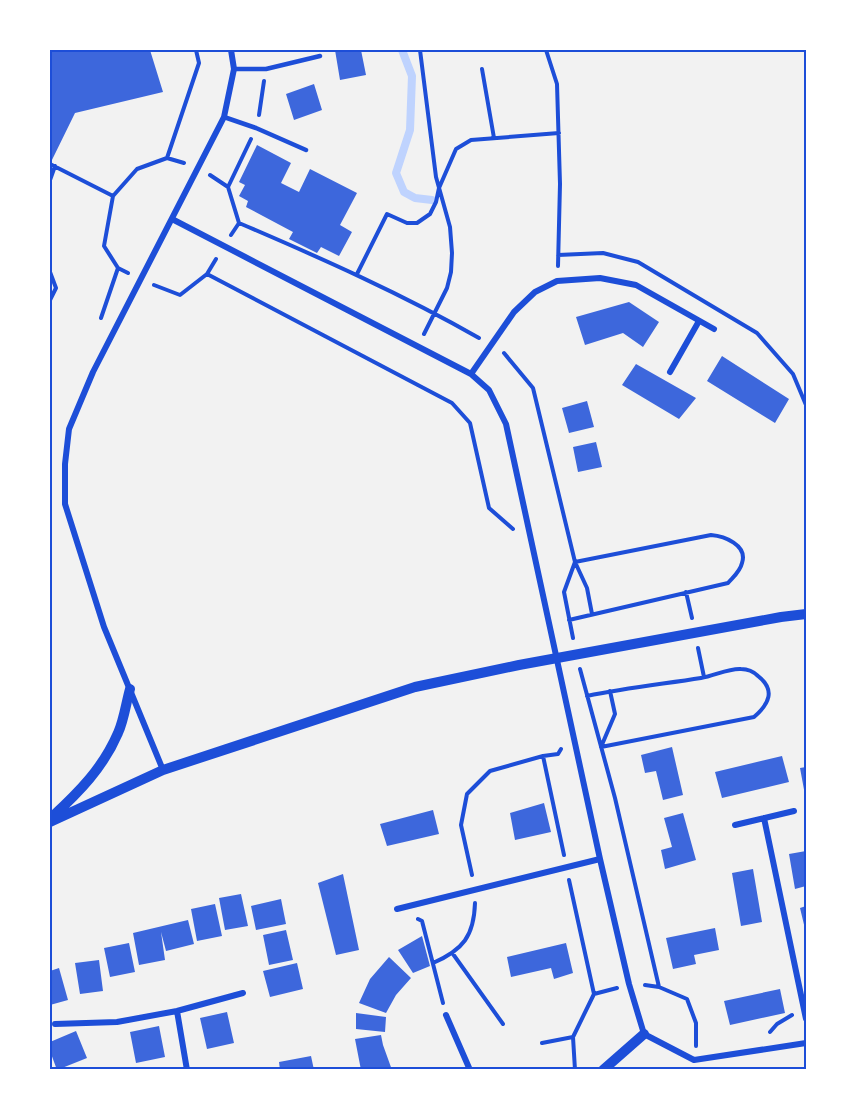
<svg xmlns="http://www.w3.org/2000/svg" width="856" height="1119" viewBox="0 0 856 1119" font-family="Figtree,sans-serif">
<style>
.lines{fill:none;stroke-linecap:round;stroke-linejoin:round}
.stream{stroke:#bfd3fe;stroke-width:8}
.building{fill:#3d67dc}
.path{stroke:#1d4ed8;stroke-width:4}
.service{stroke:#1d4ed8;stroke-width:4.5}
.minor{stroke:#1d4ed8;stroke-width:6}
.tertiary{stroke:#1d4ed8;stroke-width:10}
.neatline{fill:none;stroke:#1d4ed8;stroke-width:2}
</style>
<rect width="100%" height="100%" fill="#f2f2f2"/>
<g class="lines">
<path class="stream" d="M402 50 412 76 410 130 396 173 404 192 415 198 432 200"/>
</g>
<path class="building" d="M50 50H150L163 92 75 113 50 164Z
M335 50H361L366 75 340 80Z
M314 84 322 110 294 120 286 94Z
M257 145 291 163 281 183 299 192 310 169 357 193 340 225 352 232 339 256 321 247 317 253 289 239 293 232 246 207 248 201 239 196 245 185 239 182Z
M629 302 659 322 643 347 623 333 585 345 576 317Z
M722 356 789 399 775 423 707 381Z
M636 364 696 398 679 419 622 385Z
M587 401 594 427 569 433 562 408Z
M596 442 602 467 578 472 573 447Z
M672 747 683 795 663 800 656 771 645 773 641 755Z
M782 756 789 782 722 798 715 772Z
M806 767V795H805L800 768Z
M544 803 551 832 515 840 510 813Z
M433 810 439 834 387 846 380 824Z
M683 813 696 860 665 869 661 850 672 847 664 818Z
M806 851V886L795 889 789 854Z
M753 869 762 922 741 926 732 873Z
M343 874 359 950 336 955 318 883Z
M241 894 248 926 225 930 219 898Z
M281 899 286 924 256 930 251 906Z
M215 904 222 936 197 941 191 909Z
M806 906V933L800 908Z
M188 920 194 944 166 951 161 932 165 960 139 965 133 933Z
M715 928 719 950 694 955 696 964 673 969 666 938Z
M286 930 293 960 269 965 263 935Z
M422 936 430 966 413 973 398 950Z
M129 943 135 972 110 977 104 948Z
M566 943 573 973 554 979 551 968 511 977 507 957Z
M389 957 411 978 396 995 386 1013 359 1003 370 979Z
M99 960 103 991 80 994 75 963Z
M297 963 303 989 270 997 263 971Z
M59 968 68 1000 50 1005V971Z
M780 989 785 1013 730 1025 724 1001Z
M227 1012 234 1043 207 1049 200 1018Z
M356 1013 386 1017 385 1032 356 1029Z
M159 1026 165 1057 136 1063 130 1032Z
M76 1031 87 1058 57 1070 50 1051V1042Z
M381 1035 383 1045 392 1070H361L355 1039Z
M311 1056 314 1070H280L279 1062Z"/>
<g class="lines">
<path class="path" d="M420 50 436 177 450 227 452 253 451 272 447 288 424 334
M546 50 557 84 560 184 558 266
M482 69 494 138
M259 115 264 81
M184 163 167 158 199 63 196 50
M50 164 113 196
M210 175 228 187 239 223C321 258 402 294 479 338
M50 180 55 166
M228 187 251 139
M231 235 239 223
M558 255 603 253 638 262 757 333 793 374 806 405
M50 272 56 288 50 300
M128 273 118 268 104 246 113 196 137 169 167 158
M207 274 452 403 470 423 489 508 513 529
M357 274 387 214 407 223H417L430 214 436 202 439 188 456 149 471 140 559 133
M154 285 180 295 207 274 216 259
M101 318 118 268
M504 353 533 388 575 562 564 592 573 638
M686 592 692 618
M569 620 728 583C733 577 740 572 742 563 748 545 724 536 711 535L575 562 587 588 592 614
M698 648 704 677
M580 669 615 798 659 987 687 999 696 1023V1046
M587 696C625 688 663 684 701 678 714 676 729 668 741 669 747 669 754 672 758 676 776 690 769 704 754 717L601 747 615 714 610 691
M561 749 558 754 543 756 564 855
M472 875 461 825 467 794 490 771 543 756
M569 880 594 994
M418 919 422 921 443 1003
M453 954 503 1024
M433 963C463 950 474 936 475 903
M645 985 659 987
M770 1032 777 1024 792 1015
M542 1043 573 1037
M575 1070 573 1037 594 994 617 988"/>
<path class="service" d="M234 69H266L320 56
M224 117 256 128 306 150"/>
<path class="minor" d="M172 219 471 374 489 390 506 424 600 859 629 984 644 1034 694 1060 806 1043
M670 372 699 321
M471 374 514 312 535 292 557 281 600 278 636 285 714 329
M163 770 104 627 65 504V464L69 429 93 372 224 117 234 69 231 50
M764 818 806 1019
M735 825 794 811
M397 909 600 859
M177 1011 187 1070
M446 1015 470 1070
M55 1024 117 1022 177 1011 243 993"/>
<path class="tertiary" d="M52 817C79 792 103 768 118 733 124 720 126 703 130 689
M50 822 163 770 415 687 519 665 781 617 806 614
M603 1070 644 1034"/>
</g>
<rect width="856" height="1119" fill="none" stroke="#ffffff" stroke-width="102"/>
<rect x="51" y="51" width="754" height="1017" class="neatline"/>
</svg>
